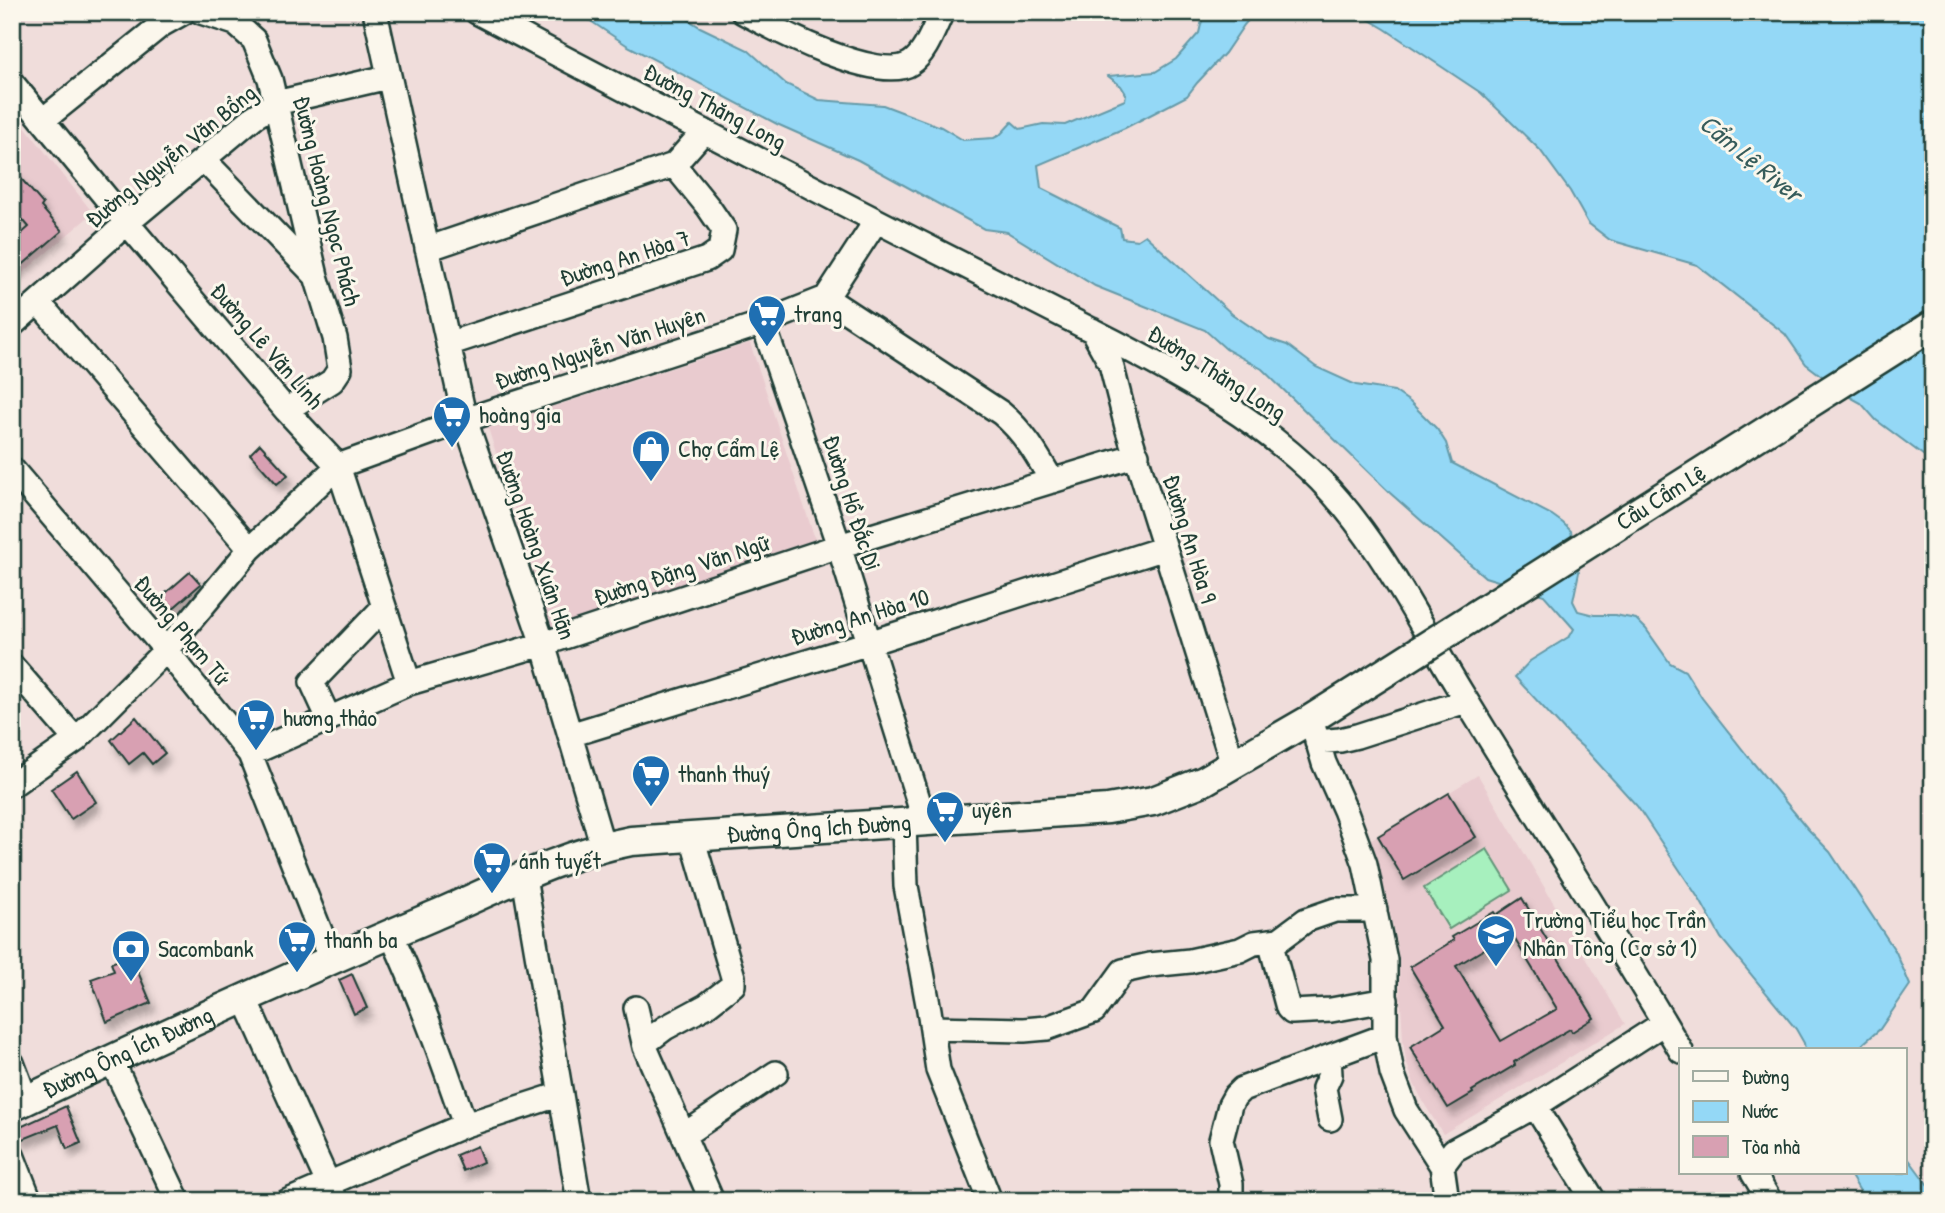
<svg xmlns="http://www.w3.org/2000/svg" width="1945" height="1213" viewBox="0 0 1945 1213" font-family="'Patrick Hand',sans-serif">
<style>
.built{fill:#e9cbcf}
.green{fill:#a7f0be;stroke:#639679;stroke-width:2}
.water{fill:#94d8f6;stroke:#659aa8;stroke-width:2}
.building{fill:#d8a0b2;stroke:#1f3d34;stroke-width:2;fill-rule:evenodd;filter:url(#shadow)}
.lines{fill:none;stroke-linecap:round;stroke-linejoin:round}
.minor-casing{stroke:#1f3d34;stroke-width:28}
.major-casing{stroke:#1f3d34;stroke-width:33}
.minor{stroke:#fbf7ec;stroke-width:23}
.major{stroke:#fbf7ec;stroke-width:28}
.major-bridge-casing{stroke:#1f3d34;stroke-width:33;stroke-linecap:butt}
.major-bridge{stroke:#fbf7ec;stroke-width:28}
.labels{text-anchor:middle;stroke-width:6;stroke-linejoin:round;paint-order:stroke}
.street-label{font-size:24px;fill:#1f3d34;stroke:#fbf7ec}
.poi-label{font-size:24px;fill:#1f3d34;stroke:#fbf7ec;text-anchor:start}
.water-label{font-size:26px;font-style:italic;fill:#365c5b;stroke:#fbf7ec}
</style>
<defs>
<filter id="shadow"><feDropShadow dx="4.5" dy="8" stdDeviation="3.5" flood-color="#0004"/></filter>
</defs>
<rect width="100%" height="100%" fill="#f0dddb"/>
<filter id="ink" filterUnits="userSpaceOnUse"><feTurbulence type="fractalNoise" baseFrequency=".0143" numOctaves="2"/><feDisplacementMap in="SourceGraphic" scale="14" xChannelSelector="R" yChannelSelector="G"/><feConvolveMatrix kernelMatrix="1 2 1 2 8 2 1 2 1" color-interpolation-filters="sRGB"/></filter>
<g filter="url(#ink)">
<path class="built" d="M12 110 93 213 12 282Z
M750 343 815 539 552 628 488 428Z
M1478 775 1625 1024 1443 1134 1425 1105 1414 1084 1406 1061 1403 1040 1398 951 1387 898 1368 841Z"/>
<path class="green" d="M1487 849 1512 890 1449 929 1424 888Z"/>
<path class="water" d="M575 12H676L700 27 748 50 786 84 819 100 883 105 941 127 963 140 994 138 1000 135 1012 122 1020 129 1043 124 1065 125 1125 100 1126 94 1121 86 1108 76 1155 72 1176 59 1199 33 1204 12H1255L1244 25 1225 53 1197 83 1187 96 1125 128 1038 165 1041 188 1120 228 1122 238 1137 240 1145 235 1232 314 1269 339 1287 345 1316 367 1356 385 1394 391 1410 402 1437 429 1446 443 1452 463 1552 515 1563 523 1571 531 1579 572 1573 601 1578 611 1594 615H1615L1636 619 1646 629 1670 663 1685 671 1702 698 1750 759 1808 829 1830 852 1896 952 1910 985 1880 1029 1864 1043 1860 1050H1805L1804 1043 1796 1029 1721 938 1701 902 1637 806 1587 751 1567 733 1515 677 1530 661 1570 636 1574 629 1544 595 1485 577 1390 493 1262 369 1226 349 1205 330 1095 286 1007 232 984 229 858 160 777 124 628 46 583 16Z
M1356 12H1933V466L1927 458 1876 420 1861 403 1848 396 1806 364 1785 334 1697 265 1610 240 1588 223 1570 191 1540 150 1481 93 1385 29Z
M1905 1154 1933 1192V1201H1866L1849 1173H1905Z"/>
<path class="building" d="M12 168 43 204 41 207 62 231 12 274V242L29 227 12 207Z
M260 444 288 475 277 484 250 454Z
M190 572 201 584 171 610 160 598Z
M136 717 165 753 152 764 143 753 129 764 111 740Z
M77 771 96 802 71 819 51 789Z
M1449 793 1476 837 1404 880 1378 836Z
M1522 898 1594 1018 1572 1032 1570 1029 1514 1062 1515 1065 1472 1091 1473 1093 1448 1108 1410 1047 1445 1025 1410 967 1454 940 1452 937 1494 912 1496 915ZM1511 933 1557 1009 1501 1041 1456 966Z
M131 955 151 1003 107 1022 91 979 114 971 111 963Z
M352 974 367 1008 354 1014 339 980Z
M66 1106 81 1143 67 1149 58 1125 21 1140 16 1129Z
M477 1146 483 1162 463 1171 456 1155Z"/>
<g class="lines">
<defs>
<path id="minor" d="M201 12 235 23 254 40 270 79 316 276 335 338 340 369 332 381 286 410
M375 12 465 420 543 644 603 847
M477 12C631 93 784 174 938 252 997 282 1057 312 1115 342 1188 380 1261 421 1320 480 1380 541 1417 620 1461 692 1534 812 1610 930 1681 1051
M743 12C774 29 880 85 911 63 926 53 934 28 942 12
M12 83 127 223 286 410 338 466 409 683
M43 120 161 25 184 12
M204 160 316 276
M427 249 674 165 704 131
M826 298 1001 413C1024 432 1037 455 1052 481
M38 302 250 549
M763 323 839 546 925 822
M12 325 127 223 254 117 276 103 388 77
M1092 330 1111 364 1127 427 1233 765
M448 344 707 259 720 250 724 230 709 208 674 165
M12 469 166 650 250 754 331 959
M12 666 76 740
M329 719 312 682 384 607
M1311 719 1324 763 1345 810 1365 864 1385 960V1036L1392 1073 1406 1110 1442 1166 1447 1201
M570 735 869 643 1165 548
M1317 742 1340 740 1357 736 1466 701
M250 754 409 683 543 644 839 546 1137 455
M12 785 76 740 166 650 250 549 338 466 465 420 763 323 826 298 876 221
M904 823 906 886 929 1010 938 1070 990 1201
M524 877 579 1201
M391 934C420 996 443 1060 465 1125
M1270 941 1288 1008 1292 1012 1331 1010 1386 1000
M245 999 336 1201
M636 1008 645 1047 712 1201
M932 1028 1024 1030 1047 1028 1094 1011 1123 971 1150 965 1190 961 1240 950 1254 943 1279 940 1306 920 1335 910H1375
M645 1043 665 1028 706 1006 733 985V977L692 837
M1329 1057 1330 1075 1324 1088 1330 1119
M111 1059 178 1201
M12 1063 26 1100
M1535 1106 1594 1201
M684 1135 776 1073
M12 1155 30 1201
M1442 1166 1454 1150 1535 1106 1664 1023
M1753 1173 1770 1201
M288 1201 465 1125 561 1094
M1231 1201V1184L1221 1140 1230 1105 1235 1096 1242 1089 1385 1036"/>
<g id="major">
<path id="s1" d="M12 1107C151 1040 291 976 433 916 498 888 562 854 631 841L1108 809 1153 801 1204 781 1311 719 1389 670"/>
</g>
</defs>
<use href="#minor" class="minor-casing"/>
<use href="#major" class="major-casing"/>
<use href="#minor" class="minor"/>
<use href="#major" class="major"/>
<defs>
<g id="major-bridge">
<path id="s2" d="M1389 670 1933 325"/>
</g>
</defs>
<use href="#major-bridge" class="major-bridge-casing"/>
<use href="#major-bridge" class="major-bridge"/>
</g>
</g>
<defs>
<symbol id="supermarket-pin" viewBox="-11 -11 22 30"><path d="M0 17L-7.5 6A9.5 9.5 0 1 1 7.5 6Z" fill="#1f6fb2" stroke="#fbf7ec"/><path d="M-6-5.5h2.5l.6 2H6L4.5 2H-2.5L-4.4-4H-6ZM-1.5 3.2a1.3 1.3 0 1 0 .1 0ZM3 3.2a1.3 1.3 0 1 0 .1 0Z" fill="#fff"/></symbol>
<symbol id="shop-pin" viewBox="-11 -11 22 30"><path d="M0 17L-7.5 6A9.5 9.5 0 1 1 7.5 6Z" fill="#1f6fb2" stroke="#fbf7ec"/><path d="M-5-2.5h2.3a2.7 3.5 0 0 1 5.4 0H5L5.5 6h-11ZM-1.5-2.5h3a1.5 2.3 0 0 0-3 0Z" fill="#fff"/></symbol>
<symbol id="school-pin" viewBox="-11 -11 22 30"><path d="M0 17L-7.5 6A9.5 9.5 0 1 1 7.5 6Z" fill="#1f6fb2" stroke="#fbf7ec"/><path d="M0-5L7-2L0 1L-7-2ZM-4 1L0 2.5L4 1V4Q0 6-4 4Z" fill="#fff"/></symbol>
<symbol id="bank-pin" viewBox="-11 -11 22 30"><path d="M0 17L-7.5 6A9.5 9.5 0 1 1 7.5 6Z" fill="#1f6fb2" stroke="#fbf7ec"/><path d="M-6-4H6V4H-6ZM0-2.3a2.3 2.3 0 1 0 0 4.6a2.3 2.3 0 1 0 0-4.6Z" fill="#fff"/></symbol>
</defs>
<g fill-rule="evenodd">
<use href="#supermarket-pin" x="745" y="292" width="44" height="60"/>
<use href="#supermarket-pin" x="430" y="393" width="44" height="60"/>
<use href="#shop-pin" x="629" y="427" width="44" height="60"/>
<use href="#supermarket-pin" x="234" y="696" width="44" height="60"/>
<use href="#supermarket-pin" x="629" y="752" width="44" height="60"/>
<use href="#supermarket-pin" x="923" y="788" width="44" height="60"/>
<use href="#supermarket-pin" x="470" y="839" width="44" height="60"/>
<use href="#school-pin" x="1474" y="912" width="44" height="60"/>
<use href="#supermarket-pin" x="275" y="918" width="44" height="60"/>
<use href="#bank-pin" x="109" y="927" width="44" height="60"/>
</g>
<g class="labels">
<g class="street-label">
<text transform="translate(715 107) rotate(28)" y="8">Đường Thăng Long</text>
<text transform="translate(171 156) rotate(-39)" y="8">Đường Nguyễn Văn Bổng</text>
<text transform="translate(327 201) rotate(76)" y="8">Đường Hoàng Ngọc Phách</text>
<text transform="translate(625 258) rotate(-18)" y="8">Đường An Hòa 7</text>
<text transform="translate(267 346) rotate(49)" y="8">Đường Lê Văn Linh</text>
<text transform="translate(600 348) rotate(-18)" y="8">Đường Nguyễn Văn Huyên</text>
<text transform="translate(1217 373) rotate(32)" y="8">Đường Thăng Long</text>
<text dy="8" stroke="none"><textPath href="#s2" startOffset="322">Cầu Cẩm Lệ</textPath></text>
<text transform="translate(852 503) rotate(72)" y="8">Đường Hồ Đắc Di</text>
<text transform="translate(1190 539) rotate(73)" y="8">Đường An Hòa 9</text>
<text transform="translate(536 545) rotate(71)" y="8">Đường Hoàng Xuân Hãn</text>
<text transform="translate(681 570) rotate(-18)" y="8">Đường Đặng Văn Ngữ</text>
<text transform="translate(860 617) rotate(-17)" y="8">Đường An Hòa 10</text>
<text transform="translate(182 630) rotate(50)" y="8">Đường Phạm Tứ</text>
<text dy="8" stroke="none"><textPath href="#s1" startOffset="863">Đường Ông Ích Đường</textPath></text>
<text dy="8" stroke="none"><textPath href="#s1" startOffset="128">Đường Ông Ích Đường</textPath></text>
</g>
<g class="poi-label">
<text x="794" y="322">trang</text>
<text x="479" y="423">hoàng gia</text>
<text x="678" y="457">Chợ Cẩm Lệ</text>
<text x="283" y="726">hương thảo</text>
<text x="678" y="782">thanh thuý</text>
<text x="972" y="818">uyên</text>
<text x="519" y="869">ánh tuyết</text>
<text x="1523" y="928">Trường Tiểu học Trần<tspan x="1523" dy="28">Nhân Tông (Cơ sở 1)</tspan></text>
<text x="324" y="948">thanh ba</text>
<text x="158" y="957">Sacombank</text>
</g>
<g class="water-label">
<text transform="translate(1751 158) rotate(39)" y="9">Cẩm Lệ River</text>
</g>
</g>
<rect width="1945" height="1213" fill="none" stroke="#fbf7ec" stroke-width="42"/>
<rect x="21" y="21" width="1903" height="1171" fill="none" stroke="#1f3d34" stroke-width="2.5" filter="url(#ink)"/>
<rect x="1679" y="1048" width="228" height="126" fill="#fbf7ec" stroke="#a3ada2" stroke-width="2"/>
<rect x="1693" y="1071" width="35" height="10" fill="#fbf7ec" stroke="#a3ada2" stroke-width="2"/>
<text x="1742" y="1084" font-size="21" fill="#1f3d34">Đường</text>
<rect x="1693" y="1101" width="35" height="21" fill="#94d8f6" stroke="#a3ada2" stroke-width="2"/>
<text x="1742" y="1118" font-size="21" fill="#1f3d34">Nước</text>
<rect x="1693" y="1136" width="35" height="21" fill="#d8a0b2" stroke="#a3ada2" stroke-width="2"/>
<text x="1742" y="1154" font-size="21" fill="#1f3d34">Tòa nhà</text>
</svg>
